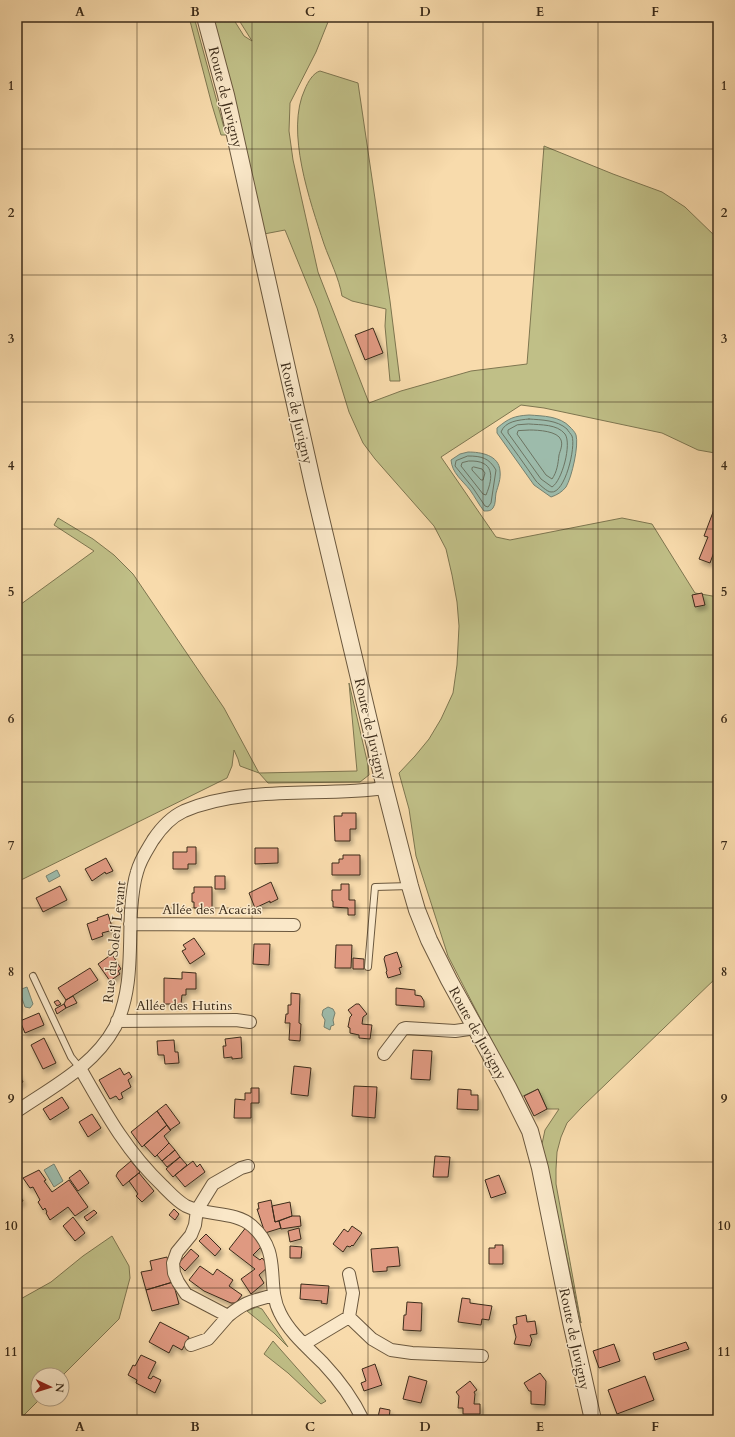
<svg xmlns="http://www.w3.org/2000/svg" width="735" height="1437" viewBox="0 0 735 1437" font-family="Cardo,serif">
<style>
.green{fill:#c0bf87;stroke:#7e7650}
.water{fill:#9dbbab;stroke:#768271}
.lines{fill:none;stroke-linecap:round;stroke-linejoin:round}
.shore{stroke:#6c7462;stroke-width:1}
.building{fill:#df9981;stroke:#3c2c1a;filter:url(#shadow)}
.service-casing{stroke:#6b583e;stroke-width:8}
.minor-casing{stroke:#6b583e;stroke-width:14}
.tertiary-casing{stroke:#6b583e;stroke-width:18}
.service{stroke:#fae8c9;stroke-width:6}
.minor{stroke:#fae8c9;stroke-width:12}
.tertiary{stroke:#fae8c9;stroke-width:16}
.grid{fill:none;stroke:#3c2c1a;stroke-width:1;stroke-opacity:0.55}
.labels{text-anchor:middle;stroke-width:3;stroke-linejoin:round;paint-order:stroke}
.street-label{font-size:14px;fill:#3c2c1a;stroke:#fae8c9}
.neatline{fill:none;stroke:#3c2c1a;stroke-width:1.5}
.grid-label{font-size:13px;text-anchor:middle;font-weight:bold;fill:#3c2c1a}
</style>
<defs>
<filter id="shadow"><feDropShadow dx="2.5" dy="4" stdDeviation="2" flood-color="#0004"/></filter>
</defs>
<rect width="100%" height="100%" fill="#f8dbac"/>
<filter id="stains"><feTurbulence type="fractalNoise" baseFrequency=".005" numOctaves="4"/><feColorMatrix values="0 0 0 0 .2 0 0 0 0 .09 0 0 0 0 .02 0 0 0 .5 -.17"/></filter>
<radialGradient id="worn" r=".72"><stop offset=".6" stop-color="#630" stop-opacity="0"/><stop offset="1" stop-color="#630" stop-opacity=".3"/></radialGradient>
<path class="green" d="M189 17H194L226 135H221L212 105Z
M211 17H232L244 36 252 41 237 17H330L316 52 290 103 289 131 293 160 318 272 369 403 401 391 471 371 527 364 544 146 613 174 662 192 685 207 718 239V452L715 453 698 450 662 433 544 408 521 405 441 457 496 537 510 540 622 518 652 524 695 593 718 597V976L582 1107 567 1123 561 1137 557 1152 556 1169V1184L581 1323 542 1144 545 1130 559 1109H547L538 1089 521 1097 448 956 416 856 409 809 399 773 415 756 429 739 441 719 453 693 457 665 459 626 457 602 452 575 446 549 434 526 375 459 363 443 349 412 317 308 285 230 264 234Z
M320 71 358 83 390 301 400 381H390L385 326 386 309 352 301 342 296C339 278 330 261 324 244 310 201 285 131 305 89 308 82 313 73 320 71Z
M58 518 93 539 114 555 133 574 224 708 259 773 357 771 349 683 368 765 369 775 360 782 268 783 259 773 240 766 238 759 234 750 232 766 227 778 17 882V607L94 551 54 525Z
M112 1236 129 1266 130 1278 119 1319 62 1376V1375H38V1399H40L19 1420H17V1301L51 1282 83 1256Z
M257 1307 262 1309 288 1347 274 1333 247 1311Z
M273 1341 326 1401 321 1404 288 1373 264 1354Z"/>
<path class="water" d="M529 415C543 416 560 416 570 427 572 429 575 432 576 435 579 445 572 477 566 487 562 492 557 495 551 497L534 485 497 433V428C509 418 514 416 529 415Z
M468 452C481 452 499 455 500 471 501 479 498 486 496 493 495 498 496 504 493 508 491 511 488 511 484 511 479 505 475 497 470 490 462 480 452 473 451 460L460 454Z
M57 870 60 876 49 882 46 876Z
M27 987 33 1004 30 1008 25 1007 19 990Z
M328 1007 333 1009 335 1013 333 1020 334 1025 331 1026 330 1030 324 1027 325 1020 322 1015 323 1010Z
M54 1164 63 1181 54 1187 44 1170Z"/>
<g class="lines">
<path class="shore" d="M529 419C542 420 557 420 567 429 568 431 571 434 572 436 576 447 565 494 551 492 547 492 539 484 536 481 525 465 513 448 501 432 505 421 519 420 529 419Z
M529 424C541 425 557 424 565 434 572 444 562 481 552 487L541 479 508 433V430L517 425Z
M530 430C538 430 558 431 561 440 563 445 560 451 559 455 558 464 557 472 552 479L546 475 517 434 518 431Z
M468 456C482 456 489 458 496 470L491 503 488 507 485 506 473 488 455 466 456 461Z
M469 461C494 460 494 476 486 495L483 494 461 466 462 463Z
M474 467 482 469 485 473 483 480H481L472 470V468Z"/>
</g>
<path class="building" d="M373 328 383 353 365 360 355 335Z
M718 499V541L710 563 699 559 708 537 704 536Z
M702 593 705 605 695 607 692 595Z
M342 813H356V829H350V841H335L334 816H342Z
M187 847H196V864H188V869H173V852H187Z
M255 848H278V863L255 864Z
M343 855H360V875H332V863H339V859H343Z
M106 858 113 871 106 874 105 872 92 881 85 869Z
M215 876H225V889H215Z
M271 882 278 899 270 903V901L255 908 249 893Z
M341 884H349V900H355V915H348V908L333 907V901H332V890H341Z
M60 886 67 900 43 912 36 898Z
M194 887H212V908H194V902H192V893H194Z
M108 914 113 930 102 933 103 936 92 940 87 924 98 920 97 918Z
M194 938 205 954 190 964 182 951 186 949 183 945Z
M254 944H270L269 965 253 964Z
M336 945H352L351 968H335Z
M397 952 402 967 399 968 401 974 388 978 386 972 387 971 384 959 385 956Z
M112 954 121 969 118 971 120 974 110 981 98 964Z
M353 958 364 959V969H353Z
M90 968 98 980 66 1000 58 988Z
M182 972 196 973V989H186V995H182L181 1004H164V978L182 979Z
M396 988 415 990V995L421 996 424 1001V1007L396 1005Z
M291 993 300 994 299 1023 301 1024 300 1041 289 1040 290 1023H285L286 1014H288V1005H291Z
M73 996 77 1003 66 1008 64 1004 66 1000Z
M17 999 20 1007 17 1008Z
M58 1000 61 1004 57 1006 54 1002Z
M64 1004 66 1008 57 1014 55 1009Z
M356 1004H359L367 1014 363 1017 362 1024 372 1025 370 1039 359 1038V1035L350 1033V1028L348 1027 350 1017 352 1015 348 1010Z
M39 1013 44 1025 25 1033 20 1021Z
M241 1037 242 1058 232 1059V1057L224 1058 223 1046H226L225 1039Z
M44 1038 56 1063 43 1069 31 1045Z
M174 1040 175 1052H178L179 1063 165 1064 164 1055H158L157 1041Z
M413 1050 432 1051 430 1080 411 1079Z
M294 1066 311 1068 308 1096 291 1094Z
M120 1068 124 1075 129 1072 132 1077 128 1080 131 1087 121 1093 123 1098 119 1100 116 1096 110 1099 99 1080Z
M17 1071 23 1082 17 1085Z
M354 1086 377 1087 375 1118 352 1116Z
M251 1088H259V1103H251V1118H234L235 1099 245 1100V1093H251Z
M458 1089 471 1090V1095H478V1110L457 1109Z
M538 1089 547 1109 534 1116 524 1096Z
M62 1097 69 1108 50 1120 43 1109Z
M166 1104 180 1123 170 1130 157 1111Z
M157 1111 167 1125 142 1147 131 1132Z
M92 1114 101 1128 88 1137 79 1122Z
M167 1125 171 1130 164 1136 169 1143 155 1157 144 1145Z
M169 1143 175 1150 162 1161 157 1155Z
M175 1150 180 1157 167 1167 162 1161Z
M435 1156 450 1157 448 1177H433Z
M180 1157 187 1165 173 1177 166 1169Z
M131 1161 140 1172 123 1186 116 1176 118 1172Z
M193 1161 197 1167 200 1164 205 1172 185 1187 175 1175Z
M39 1170 46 1180 44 1181 52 1192 69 1180 88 1207 75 1216 68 1207 50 1220 46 1213 47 1212 45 1208 43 1210 38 1202 40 1200 33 1187 30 1188 23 1178Z
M80 1170 89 1183 78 1191 69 1178Z
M139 1173 154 1191 142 1202 136 1196 138 1194 129 1181Z
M499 1175 506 1193 491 1198 485 1180Z
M17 1190 23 1201 17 1204Z
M271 1200 275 1222 279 1221 281 1228 265 1233 257 1209H259L258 1203Z
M290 1202 292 1216 275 1222 272 1206Z
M174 1209 179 1214 175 1220 169 1215Z
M94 1210 97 1213 87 1221 84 1217Z
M292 1216H300L301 1226 281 1229 279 1221Z
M73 1217 85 1233 75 1241 63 1226Z
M247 1226 263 1245 253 1255 260 1260 262 1258 269 1266 259 1275 264 1283 251 1294 241 1279 255 1269 229 1249Z
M352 1226 362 1233 353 1246 352 1245 350 1247 347 1246 343 1252 333 1244 344 1229 348 1232Z
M299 1228 301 1239 290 1242 288 1231Z
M206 1234 221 1249 215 1256 199 1241Z
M495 1245H503V1264H489V1248H495Z
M290 1246 302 1247 301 1258H290Z
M398 1247 400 1266 387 1267V1271L373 1272 371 1249Z
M191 1249 199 1256 185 1271 178 1264Z
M167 1257 173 1282 146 1290 141 1272 152 1270 150 1261Z
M200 1266 213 1275 217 1269 233 1280 229 1286 242 1295 236 1303H231L204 1291 189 1280Z
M173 1282 179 1304 152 1311 146 1290Z
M301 1284 329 1286 327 1304 321 1303 322 1301 300 1299Z
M462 1298 470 1299V1303L492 1306 489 1320 482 1319 481 1325 458 1322Z
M407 1302 422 1303 421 1331 403 1330 404 1315H406Z
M526 1315 527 1322 535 1321 537 1334 530 1335 532 1340 530 1346 514 1344 516 1337 513 1325 517 1324 516 1317Z
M160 1322 189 1337 182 1350 173 1345 169 1353 149 1342Z
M686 1342 689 1349 655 1360 653 1353Z
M614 1344 620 1361 599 1368 593 1351Z
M141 1355 156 1362 148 1378 151 1379 153 1376 161 1380 155 1393 136 1383 137 1380 128 1375 133 1365 135 1366Z
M375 1364 382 1385 364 1391 361 1383 366 1381 362 1369Z
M540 1373 546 1381 545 1405 531 1404V1391H529L524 1383Z
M409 1376 427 1381 421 1403 403 1399Z
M645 1376 654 1400 617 1414 608 1390Z
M470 1381 477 1390 474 1392 475 1394 474 1404H480V1414H463V1408H458L459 1396 456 1392Z
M380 1408 390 1410 389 1419 378 1417Z"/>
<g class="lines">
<defs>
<path id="service" d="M368 967 375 887 410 886
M33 976 71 1057 80 1068"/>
<path id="minor" d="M130 924 294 925
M117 1021 236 1020 250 1022
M384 1054 403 1029 406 1028 455 1031 476 1028
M80 1068C105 1112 126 1151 163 1186 170 1193 177 1201 186 1206 206 1216 236 1211 252 1226 283 1253 265 1284 280 1313 289 1332 308 1348 323 1363 339 1380 353 1399 363 1420
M17 1111C52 1087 94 1066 115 1027 133 991 129 949 131 911 132 898 133 884 137 872 140 860 147 850 153 840 161 828 171 817 184 811 244 785 321 797 385 788
M248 1166 241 1168 213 1184 197 1210 195 1225 191 1235 177 1252 173 1263 174 1273 178 1282 186 1294 228 1316C246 1301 253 1301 274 1295
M349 1274 353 1293 349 1317
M304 1344 349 1317 372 1339 391 1350 412 1353 482 1356
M191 1345 208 1339 228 1316"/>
<path id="tertiary" d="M205 17 226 95 314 489 385 788 410 886 417 910 429 940 449 980 508 1087 530 1131 540 1168 571 1322 593 1420"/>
</defs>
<use href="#service" class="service-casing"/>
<use href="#minor" class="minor-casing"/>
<use href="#tertiary" class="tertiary-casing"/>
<use href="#service" class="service"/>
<use href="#minor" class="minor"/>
<use href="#tertiary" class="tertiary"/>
</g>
<path class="grid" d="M137 17V1420M252 17V1420M368 17V1420M483 17V1420M598 17V1420M17 149H718M17 275H718M17 402H718M17 529H718M17 655H718M17 782H718M17 908H718M17 1035H718M17 1162H718M17 1288H718"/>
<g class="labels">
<g class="street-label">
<text transform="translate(226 97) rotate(76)" y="5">Route de Juvigny</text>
<text transform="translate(297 413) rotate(77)" y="5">Route de Juvigny</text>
<text transform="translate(371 729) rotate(77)" y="5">Route de Juvigny</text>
<text x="212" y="914">Allée des Acacias</text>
<text transform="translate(114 942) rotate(-84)" y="5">Rue du Soleil Levant</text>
<text x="184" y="1010">Allée des Hutins</text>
<text transform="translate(478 1033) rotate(61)" y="5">Route de Juvigny</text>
<text transform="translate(575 1339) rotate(78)" y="5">Route de Juvigny</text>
</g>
</g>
<rect width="735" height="1437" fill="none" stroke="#f8dbac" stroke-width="44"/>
<g transform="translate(50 1387) rotate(94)"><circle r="19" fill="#fae8c9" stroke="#ae9d83"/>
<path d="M0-3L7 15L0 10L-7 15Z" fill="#8f2418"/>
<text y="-6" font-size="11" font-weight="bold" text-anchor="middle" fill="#3c2c1a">N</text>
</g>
<rect x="22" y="22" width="691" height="1393" class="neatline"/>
<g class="grid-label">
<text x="80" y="16">A</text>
<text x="195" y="16">B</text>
<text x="310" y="16">C</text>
<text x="425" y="16">D</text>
<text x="540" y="16">E</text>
<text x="655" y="16">F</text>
<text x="11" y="90">1</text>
<text x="724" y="90">1</text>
<text x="11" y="217">2</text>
<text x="724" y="217">2</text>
<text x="11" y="343">3</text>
<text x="724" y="343">3</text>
<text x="11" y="470">4</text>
<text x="724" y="470">4</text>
<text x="11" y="596">5</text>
<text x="724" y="596">5</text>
<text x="11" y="723">6</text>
<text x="724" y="723">6</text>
<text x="11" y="850">7</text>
<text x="724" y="850">7</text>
<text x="11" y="976">8</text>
<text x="724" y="976">8</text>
<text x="11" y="1103">9</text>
<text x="724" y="1103">9</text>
<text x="11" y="1230">10</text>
<text x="724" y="1230">10</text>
<text x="11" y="1356">11</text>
<text x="724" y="1356">11</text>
<text x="80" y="1431">A</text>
<text x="195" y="1431">B</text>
<text x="310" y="1431">C</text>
<text x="425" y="1431">D</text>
<text x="540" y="1431">E</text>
<text x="655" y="1431">F</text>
</g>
<rect width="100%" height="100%" filter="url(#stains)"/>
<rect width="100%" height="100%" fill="url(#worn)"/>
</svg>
